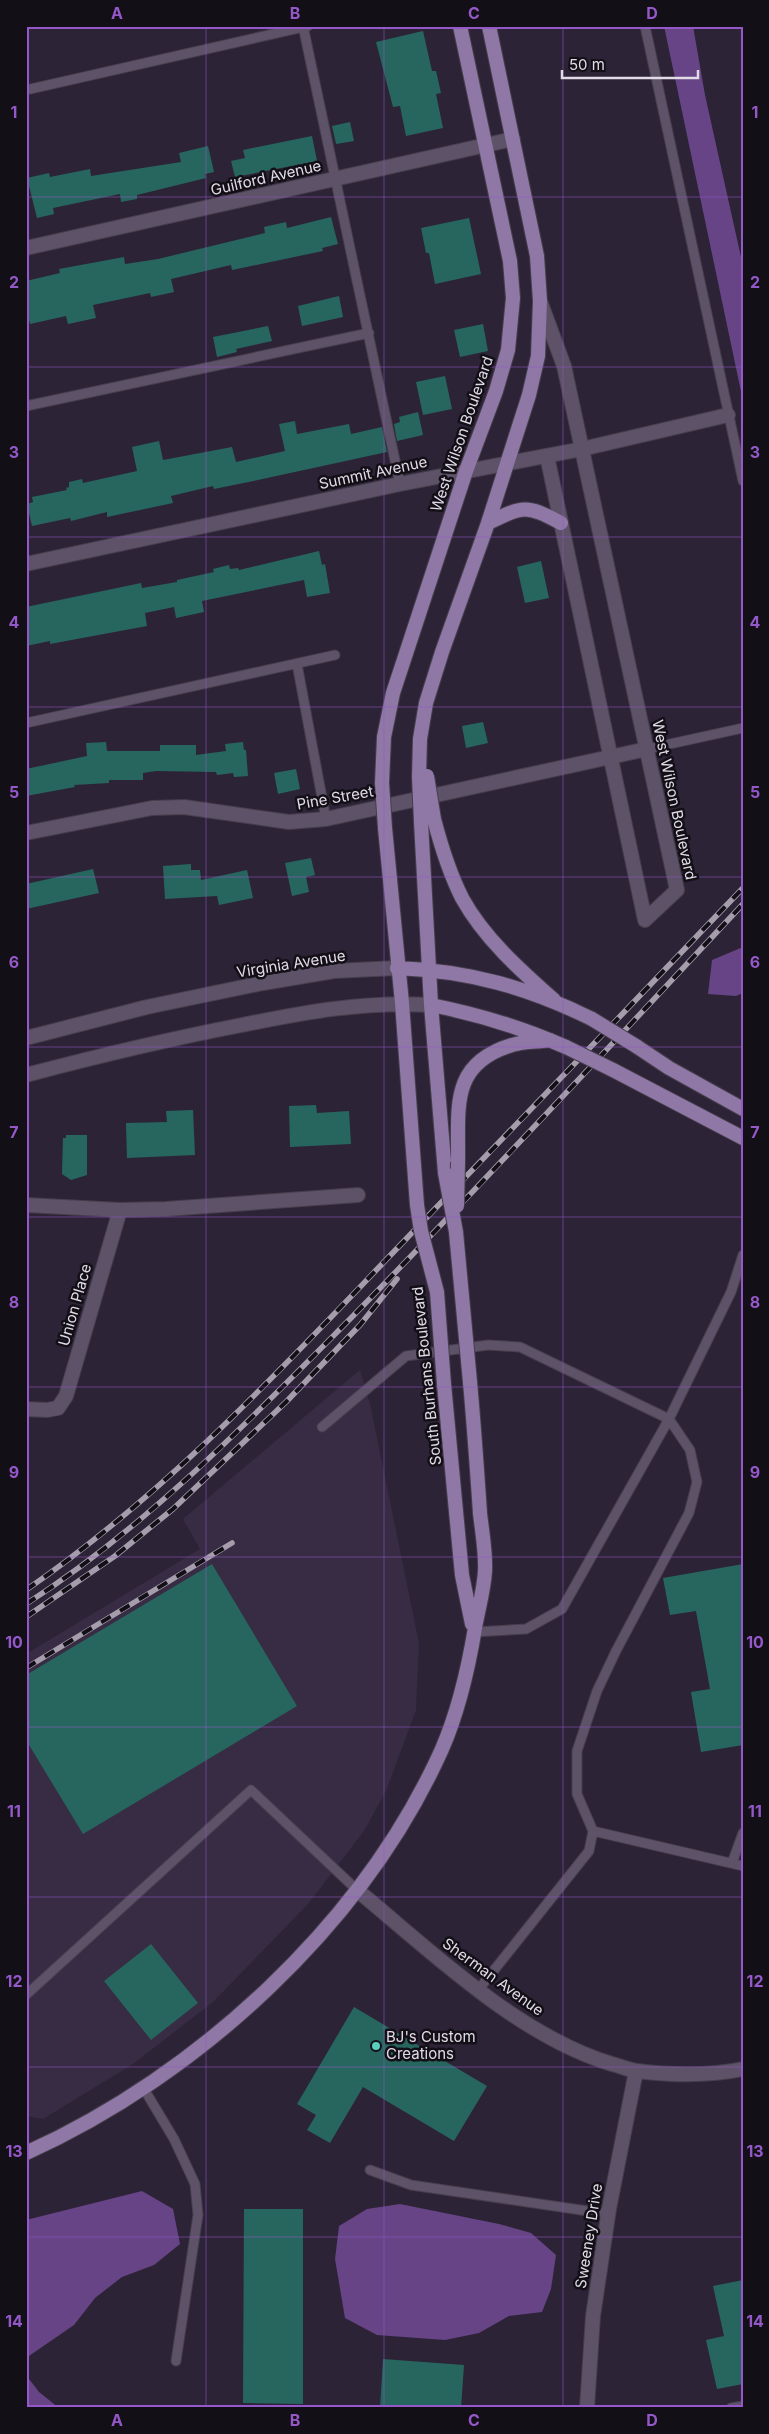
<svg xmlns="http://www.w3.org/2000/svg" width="769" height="2434" viewBox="0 0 769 2434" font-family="Inter,sans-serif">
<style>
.built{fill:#372c43}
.forest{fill:#674486}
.building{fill:#27665e}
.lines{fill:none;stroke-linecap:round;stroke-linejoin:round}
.service-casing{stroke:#463e4d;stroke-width:11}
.minor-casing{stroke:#463e4d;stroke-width:16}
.secondary-casing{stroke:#463e4d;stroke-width:16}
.primary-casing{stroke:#463e4d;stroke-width:16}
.service{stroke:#5d5267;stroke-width:9}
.minor{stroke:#5d5267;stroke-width:14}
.secondary{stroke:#5d5267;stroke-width:14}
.primary{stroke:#8f78a5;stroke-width:14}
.rail-casing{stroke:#a59dac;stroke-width:5.5}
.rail{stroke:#130f17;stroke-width:4;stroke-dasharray:11;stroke-linecap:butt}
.primary-bridge-casing{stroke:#463e4d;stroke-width:16;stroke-linecap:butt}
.primary-bridge{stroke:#8f78a5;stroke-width:14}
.grid{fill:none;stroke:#9458c9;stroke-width:1;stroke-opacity:0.55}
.poi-dot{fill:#59cebe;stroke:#130f17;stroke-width:2}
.labels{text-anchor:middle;stroke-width:5;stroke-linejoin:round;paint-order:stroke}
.street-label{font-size:15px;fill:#e1dbe7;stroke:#130f17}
.poi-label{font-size:15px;fill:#e1dbe7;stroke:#130f17;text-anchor:start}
.neatline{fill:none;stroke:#9458c9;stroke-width:2}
.grid-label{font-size:16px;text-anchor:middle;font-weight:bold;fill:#9458c9}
</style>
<rect width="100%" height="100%" fill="#2d2336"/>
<path class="built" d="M360 1370 370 1404 419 1643 416 1710 386 1791 364 1831 308 1904 213 2002 133 2064 43 2119 26 2116V1654L200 1549 183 1519Z"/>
<path class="forest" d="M664 26H693L705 95 743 266V401Z
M743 947V993L736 996 708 994 712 960Z
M142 2191 173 2209 180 2244 154 2265 122 2277 95 2298 74 2325 26 2358V2220Z
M400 2204 499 2224 531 2233 556 2255 551 2289 542 2312 509 2316 479 2333 445 2340 377 2335 345 2318 335 2259 339 2226 367 2209Z
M26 2375 39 2392 59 2408H26Z"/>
<path class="building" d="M423 31 432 71H436L441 93 436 94 443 128 406 136 400 106 393 107 376 42Z
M350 122 354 141 336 144 332 126Z
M312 136 317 161 235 177 231 161 245 158 243 150Z
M208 146 214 172 205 174 206 178 137 195V199L121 202 120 194 53 208 54 214 37 218 27 178 49 173 50 177 90 169 91 176 181 162 179 153Z
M331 217 338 244 322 248 323 251 232 270 231 265 171 279 174 292 151 297 150 293 93 305 96 318 68 324 66 316 30 324 26 307V281L60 273 59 269 124 257 125 264 158 259 265 233 264 227 286 222 287 228Z
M469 218 481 274 435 284 429 253H426L421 228Z
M339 296 343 317 302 326 298 306Z
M483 324 488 351 460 357 454 330Z
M268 326 272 341 236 349 237 352 217 357 213 337Z
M445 376 452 409 423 415 416 382Z
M418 412 423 435 397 441 394 424 400 422 399 417Z
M295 421 297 434 349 424 351 434 382 427 387 452 258 480 214 489 213 486 171 496 173 503 107 517V512L71 521 70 518 32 526 27 504 33 502 32 497 67 490 66 488 69 487V482L82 479 83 483 137 471 132 447 159 441 163 460 232 447 236 462 285 451 279 424Z
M319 551 322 565 325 564 330 593 307 597 304 580 202 601 204 612 176 618 174 607 145 613 147 626 50 644V641L26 646V607L141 583 142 588 177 582V580L214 572 213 569 229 565 230 569 238 568 239 570Z
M541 561 549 598 525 603 517 567Z
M483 722 488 743 466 748 462 726Z
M106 742 107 751H160V745H196V755L226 751 225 744 243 742 244 750H246L248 776 234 777 233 773 217 775 216 772 156 771 143 773V780H109V783L74 785 75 787 26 796V769L87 756 86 743Z
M296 769 300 789 278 794 274 773Z
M311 858 315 875 306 877 309 892 292 896 285 863Z
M191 864V870H200L201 880 247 870 253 898 219 905 217 896 165 899 163 866Z
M93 869 99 893 26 909V884Z
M316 1105 317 1113 349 1111 351 1144 290 1147 289 1106Z
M193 1110 195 1155 127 1158 126 1123 167 1122 166 1111Z
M66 1135H87V1175L71 1180 62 1174 63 1138H66Z
M212 1564 297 1706 83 1834 26 1740V1675Z
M743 1564V1745L701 1752 691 1692 710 1689 696 1611 670 1615 663 1578Z
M151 1944 198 2003 151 2040 104 1981Z
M354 2007 487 2086 454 2141 363 2087 330 2143 307 2130 316 2115 297 2104Z
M244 2209H303V2404L243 2403Z
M743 2280V2384L717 2389 706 2340 724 2336 713 2286Z
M383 2359 464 2365 461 2408H380Z"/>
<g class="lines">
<defs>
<path id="service" d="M303 26 400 484
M645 26 743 481
M26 90 308 26
M26 406 369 333
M297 664 326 819
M26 723 335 655
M647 749 743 728
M322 1427 406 1356 488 1345 520 1347 669 1419 690 1450 697 1482 689 1513 616 1651 597 1691 577 1751V1794L593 1831 589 1851 479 1989
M474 1632 526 1629 562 1609 669 1419 731 1292 743 1255
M593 1831 743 1866
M732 1863 743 1833
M26 1995 251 1790 357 1890
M144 2089 174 2139 195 2184 198 2215 176 2361
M370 2170 411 2185 608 2214
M731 2408 743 2406"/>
<path id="minor" d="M26 248 513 139
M540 301 564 366 677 890 645 920
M547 456 645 920
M26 564 400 484 582 449 728 415
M26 833 152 808 184 807 289 822 326 819 647 749
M26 1205 120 1210 166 1209 358 1195
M26 1409 47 1410 58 1408 66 1396 120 1210
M357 1890C431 1951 518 2036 612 2064 620 2066 629 2070 637 2071 670 2075 710 2076 743 2069
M587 2408 593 2316 609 2209 636 2071"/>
<path id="secondary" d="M26 1038 147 1007 263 983 334 971 397 968
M26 1075C98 1056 169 1039 242 1025 305 1012 366 1001 431 1005"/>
<path id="primary" d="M488 523C523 506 526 504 561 523
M419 777 420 739 426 703 442 652 488 523 529 395 538 356 540 301 537 256 489 26
M382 783 384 737 393 693 466 471 496 391 508 350 513 298 510 261 460 26
M434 819C441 846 449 872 462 898 484 938 520 970 554 1000
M421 822 431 1005 445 1173
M385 828 402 1003 417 1205
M397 968C469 971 527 987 592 1019
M431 1005C477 1014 523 1028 566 1047
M636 1046 669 1068 743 1109
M613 1070 743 1138
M458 1162C459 1108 449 1064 512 1045 523 1041 538 1042 550 1040
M444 1384 462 1575 472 1624
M26 2153C199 2075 364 1923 442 1749 459 1710 468 1670 475 1628 478 1610 484 1590 485 1571 486 1552 482 1532 480 1513 477 1469 474 1426 470 1382"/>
</defs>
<use href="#service" class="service-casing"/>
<use href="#minor" class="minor-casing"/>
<use href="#secondary" class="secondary-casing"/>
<use href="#primary" class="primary-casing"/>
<use href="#service" class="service"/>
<use href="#minor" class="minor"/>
<use href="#secondary" class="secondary"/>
<use href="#primary" class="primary"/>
<defs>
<path id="rail" d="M26 1590C160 1498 271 1380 383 1263 503 1139 623 1013 743 888
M26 1604C148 1526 250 1420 351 1318 484 1182 613 1043 743 904
M26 1617 115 1556 173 1509 286 1402 360 1325 397 1279
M26 1668 232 1543"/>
</defs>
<use href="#rail" class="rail-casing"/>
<use href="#rail" class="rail"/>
<defs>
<path id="primary-bridge" d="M427 776 434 819
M419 777 421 822
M382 783 385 828
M592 1019 636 1046
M566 1047 613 1070
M445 1173 456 1232 470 1382
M417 1205 421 1231 437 1292 444 1384
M457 1206 458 1162"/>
</defs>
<use href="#primary-bridge" class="primary-bridge-casing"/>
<use href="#primary-bridge" class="primary-bridge"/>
</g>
<path class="grid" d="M206 26V2408M384 26V2408M563 26V2408M26 197H743M26 367H743M26 537H743M26 707H743M26 877H743M26 1047H743M26 1217H743M26 1387H743M26 1557H743M26 1727H743M26 1897H743M26 2067H743M26 2237H743"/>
<circle class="poi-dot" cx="376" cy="2046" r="5"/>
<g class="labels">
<g class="street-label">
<text transform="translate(266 178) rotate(-13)" y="5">Guilford Avenue</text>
<text transform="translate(462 434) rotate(-71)" y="5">West Wilson Boulevard</text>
<text transform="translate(373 473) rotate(-12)" y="5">Summit Avenue</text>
<text transform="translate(335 798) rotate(-10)" y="5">Pine Street</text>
<text transform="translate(674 800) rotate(78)" y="5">West Wilson Boulevard</text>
<text transform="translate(291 964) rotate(-9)" y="5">Virginia Avenue</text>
<text transform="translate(75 1305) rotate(-74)" y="5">Union Place</text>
<text transform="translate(427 1376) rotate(-96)" y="5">South Burhans Boulevard</text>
<text transform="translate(493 1977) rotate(36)" y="5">Sherman Avenue</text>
<text transform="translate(589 2236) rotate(-81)" y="5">Sweeney Drive</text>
</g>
<g class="poi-label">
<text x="386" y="2042">BJ's Custom<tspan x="386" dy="17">Creations</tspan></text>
</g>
</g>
<rect width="769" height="2434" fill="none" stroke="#130f17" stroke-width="55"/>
<path d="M562 70v8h136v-8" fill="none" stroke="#e1dbe7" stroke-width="2.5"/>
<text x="569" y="70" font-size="15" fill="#e1dbe7" stroke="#130f17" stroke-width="4" paint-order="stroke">50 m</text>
<rect x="28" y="28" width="714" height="2378" class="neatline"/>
<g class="grid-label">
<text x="117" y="19">A</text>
<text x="295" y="19">B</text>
<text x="474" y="19">C</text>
<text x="652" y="19">D</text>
<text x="14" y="118">1</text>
<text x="755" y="118">1</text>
<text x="14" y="288">2</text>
<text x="755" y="288">2</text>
<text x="14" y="458">3</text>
<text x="755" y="458">3</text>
<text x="14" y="628">4</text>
<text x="755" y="628">4</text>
<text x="14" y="798">5</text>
<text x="755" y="798">5</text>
<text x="14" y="968">6</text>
<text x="755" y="968">6</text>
<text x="14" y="1138">7</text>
<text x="755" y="1138">7</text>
<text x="14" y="1308">8</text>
<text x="755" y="1308">8</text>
<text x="14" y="1478">9</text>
<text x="755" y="1478">9</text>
<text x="14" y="1648">10</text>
<text x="755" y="1648">10</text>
<text x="14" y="1817">11</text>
<text x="755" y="1817">11</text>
<text x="14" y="1987">12</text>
<text x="755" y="1987">12</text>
<text x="14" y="2157">13</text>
<text x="755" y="2157">13</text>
<text x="14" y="2327">14</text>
<text x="755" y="2327">14</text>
<text x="117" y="2426">A</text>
<text x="295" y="2426">B</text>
<text x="474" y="2426">C</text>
<text x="652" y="2426">D</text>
</g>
</svg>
